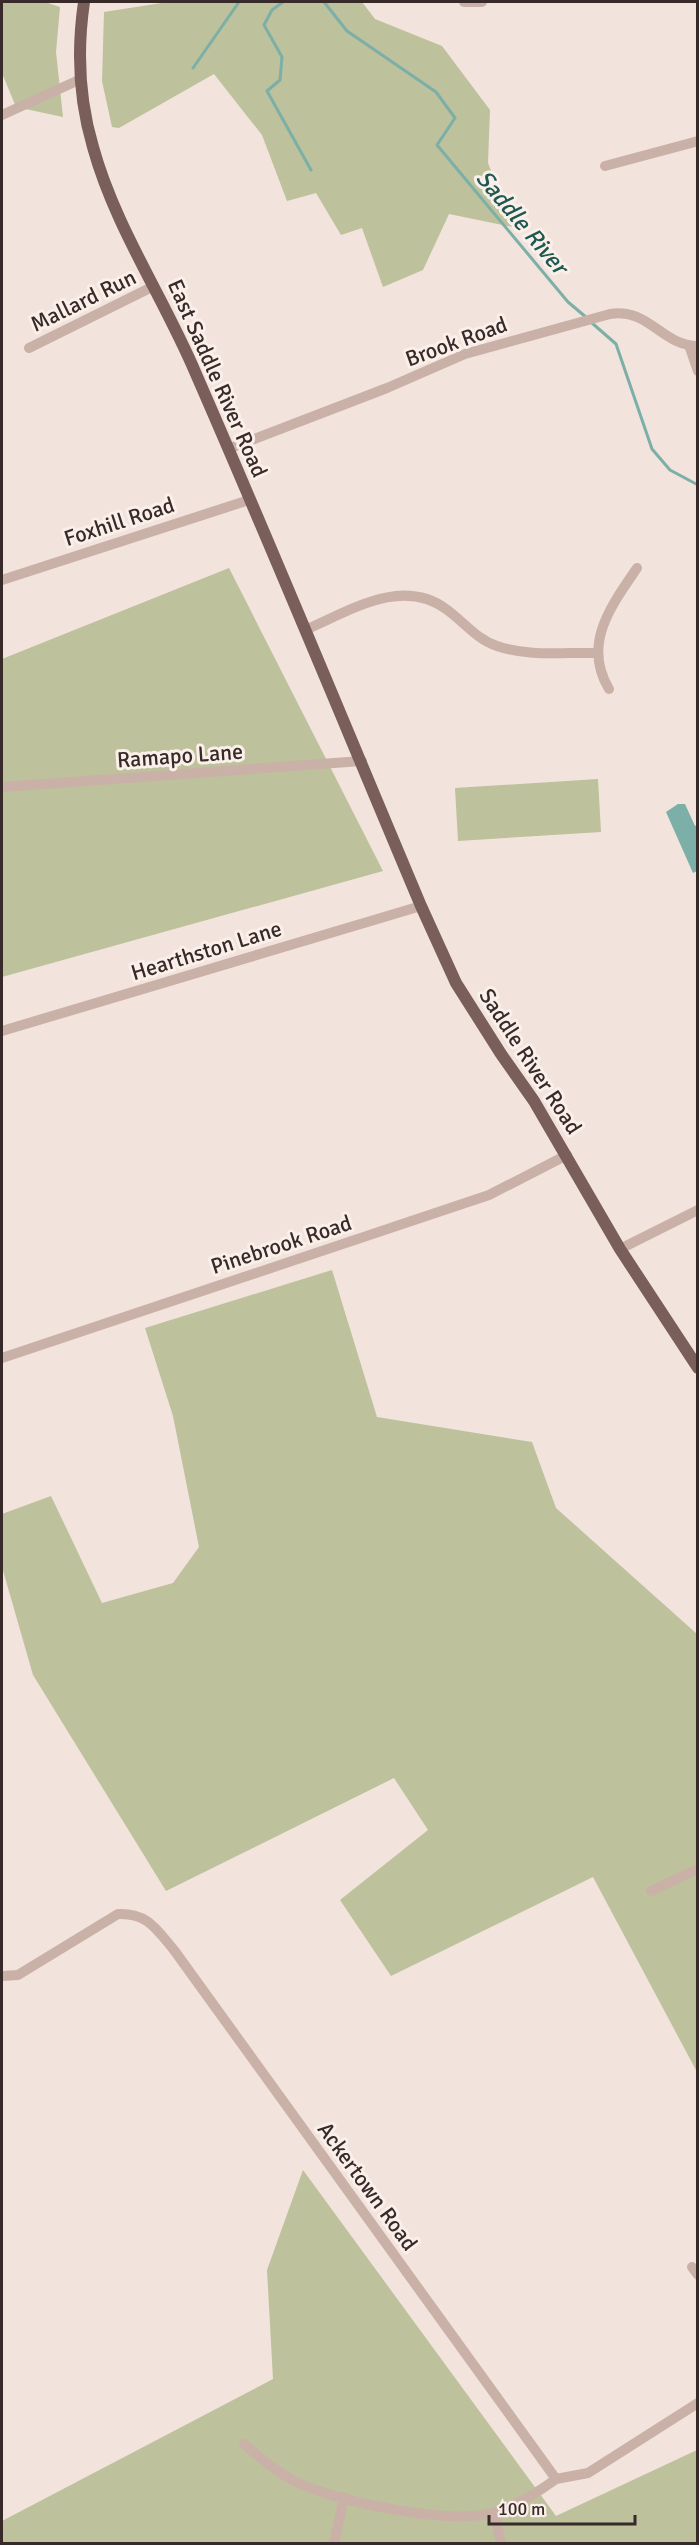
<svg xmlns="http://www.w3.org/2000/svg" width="699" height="2545" viewBox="0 0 699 2545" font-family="Signika,sans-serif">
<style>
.green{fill:#bdc19c}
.water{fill:#7bafa7}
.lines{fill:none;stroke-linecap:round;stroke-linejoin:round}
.stream{stroke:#7bafa7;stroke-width:3}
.minor{stroke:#cab1a8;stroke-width:10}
.major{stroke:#795e59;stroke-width:12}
.labels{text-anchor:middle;stroke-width:6;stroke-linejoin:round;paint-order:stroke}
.street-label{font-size:22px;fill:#372a28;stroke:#faefe9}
.water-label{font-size:24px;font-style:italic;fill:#1e5951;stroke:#faefe9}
</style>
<rect width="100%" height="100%" fill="#f2e3dc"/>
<path class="green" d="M2 2H45L60 7 56 52 63 117 16 107 2 73Z
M168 2H362L375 19 442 46 490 110 488 163 513 227 449 214 423 270 383 287 362 228 341 235 316 193 287 201 262 135 214 74 119 128 112 127 102 81 104 12Z
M229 568 383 871 2 977V659Z
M598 779 601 832 458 841 455 788Z
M332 1270 377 1417 532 1442 556 1508 697 1634V2072L593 1877 391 1976 340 1900 428 1830 394 1778 166 1891 33 1675 2 1567V1514L51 1496 102 1603 173 1583 199 1547 173 1416 145 1328Z
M303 2170 556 2516 697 2450V2543L2 2544V2521L273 2379 267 2270Z"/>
<path class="water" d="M678 804H685L695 826 697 825V871L693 873 666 812Z"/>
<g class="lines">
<path class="stream" d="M283 2 272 10 264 25 282 57 280 80 267 91 311 170
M324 2 347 31 436 92 455 118 437 145 568 302 587 318
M193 68 239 2
M592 323 616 344 652 449 670 470 698 485"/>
<path class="minor" d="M464 2H482
M2 115 81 79
M605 166 698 141
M689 345 698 371
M29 348 154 286
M228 449 387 388 465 354 610 314C650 308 660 345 698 346
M2 580 249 500
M305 630C348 612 401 576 446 609 463 621 476 639 497 646 528 657 564 652 597 653
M609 689C582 644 611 606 637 568
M2 787 362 761
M2 1031 421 906
M620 1249 698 1210
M2 1358 489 1195 567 1155
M651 1891 698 1869
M2 1976 18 1975 118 1914C148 1913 156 1929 174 1950L556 2479 588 2473 698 2403
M692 2267 698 2275
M244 2444C261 2458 276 2472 296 2482 337 2502 452 2526 496 2512 518 2505 537 2493 556 2479
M495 2513 501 2544
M334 2544 344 2497"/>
<path class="major" d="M84 2C77 50 79 100 93 147 115 227 164 298 196 374 273 550 346 728 421 906L456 983 501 1054 534 1101 620 1249 698 1368"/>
</g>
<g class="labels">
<g class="street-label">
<text transform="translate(83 300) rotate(-26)" y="8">Mallard Run</text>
<text transform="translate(456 341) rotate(-20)" y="8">Brook Road</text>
<text transform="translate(218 378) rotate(66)" y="8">East Saddle River Road</text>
<text transform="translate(119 521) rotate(-18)" y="8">Foxhill Road</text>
<text transform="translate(180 755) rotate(-4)" y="8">Ramapo Lane</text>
<text transform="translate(206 950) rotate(-17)" y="8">Hearthston Lane</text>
<text transform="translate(531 1061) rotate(57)" y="8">Saddle River Road</text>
<text transform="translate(281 1244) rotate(-18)" y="8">Pinebrook Road</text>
<text transform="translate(368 2186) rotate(54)" y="8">Ackertown Road</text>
</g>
<g class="water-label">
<text transform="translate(522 222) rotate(50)" y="8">Saddle River</text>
</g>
</g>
<rect width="699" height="2545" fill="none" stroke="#372a28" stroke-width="6"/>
<path d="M489 2515v9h146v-9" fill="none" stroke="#372a28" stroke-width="3"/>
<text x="498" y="2515" font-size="18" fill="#372a28" stroke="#faefe9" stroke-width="4.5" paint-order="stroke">100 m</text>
</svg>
